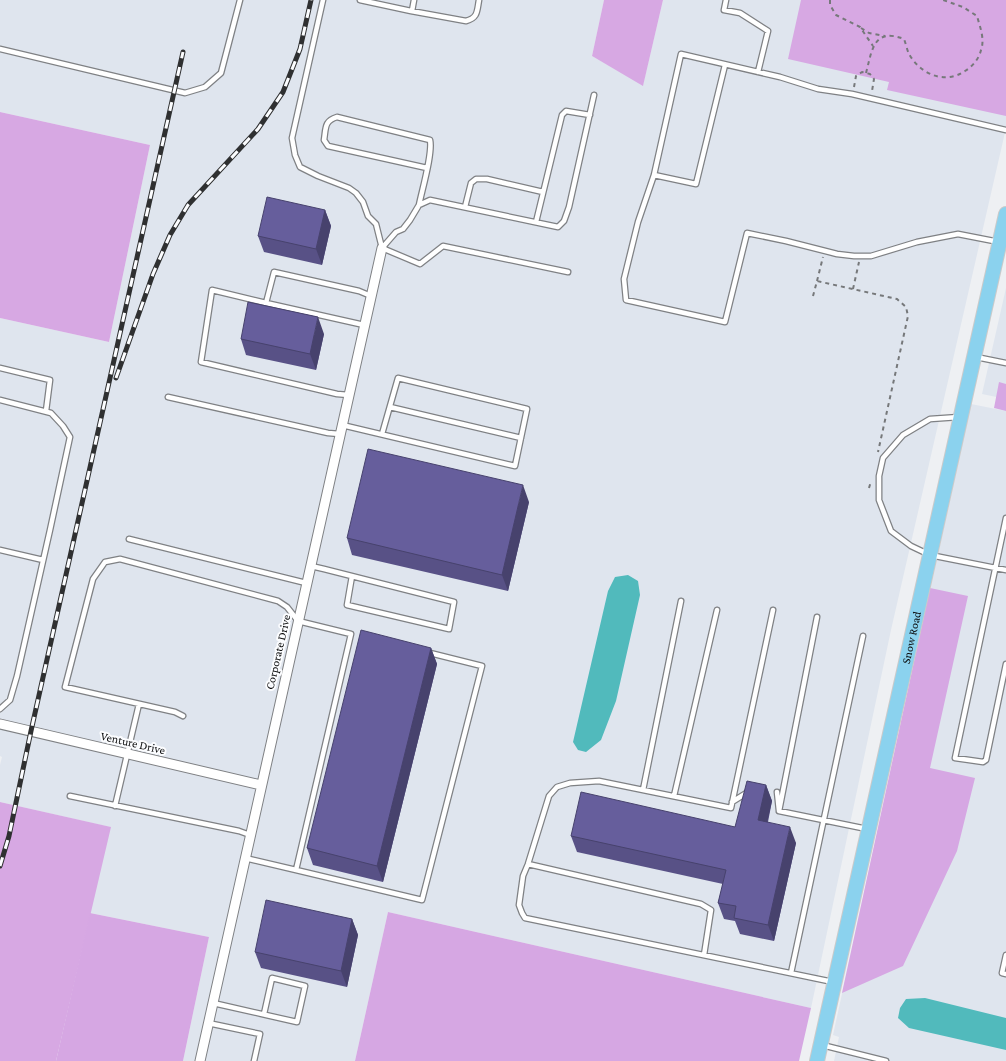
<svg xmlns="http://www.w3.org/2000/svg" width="1006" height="1061" viewBox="0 0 1006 1061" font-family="'Crimson Pro',serif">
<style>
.built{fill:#dfe5ee}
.green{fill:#d7a8e3}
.forest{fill:#d6a7e3}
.water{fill:#51babc}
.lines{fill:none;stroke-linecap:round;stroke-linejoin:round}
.service-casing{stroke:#7f8184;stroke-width:7}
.minor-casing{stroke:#7f8184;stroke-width:11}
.primary-casing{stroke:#cacaca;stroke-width:16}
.path{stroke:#76787a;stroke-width:2;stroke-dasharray:4 4;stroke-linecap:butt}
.service{stroke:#fff;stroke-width:4.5}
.minor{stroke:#fff;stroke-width:9}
.primary{stroke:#8bd2ee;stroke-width:14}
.rail-casing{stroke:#2f3031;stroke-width:5}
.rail{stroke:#fcfdff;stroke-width:3;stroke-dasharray:9;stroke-linecap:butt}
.wall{fill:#585186}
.shaded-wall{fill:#47426d}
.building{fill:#665e9c;stroke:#47426d}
.labels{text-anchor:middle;stroke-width:4;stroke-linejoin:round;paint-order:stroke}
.street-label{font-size:12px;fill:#0c0d0e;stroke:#fcfdff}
</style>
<rect width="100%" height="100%" fill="#eef0f3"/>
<path class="built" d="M0 0H604L592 56 643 85 663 0H1006V128L891 630 811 1008 388 912 355 1061H183L209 937 90 913 110 827 0 802V765L2 757 0 756V318L109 342 150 145 0 112Z
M1006 288V399L982 394Z
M971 404 1006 411V1061H834L839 1037 833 1035Z"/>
<path class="green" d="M604 0H663L643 86 592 56Z
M801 0H1006V116L887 90 889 82 788 59Z
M0 112 150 145 109 342 0 318Z
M0 802 111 827 56 1061H0Z"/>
<path class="forest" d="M999 382 1006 384V411L994 408Z
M930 588 968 596 930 768 975 778 957 851 903 966 842 993Z
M388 912 811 1008 799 1061H355Z
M90 913 209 937 183 1061H56Z"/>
<path class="water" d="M628 575 638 581 640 595 616 701 601 740 586 752 578 750 573 742 608 591 615 577Z
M925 998 1006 1018V1050L909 1028 898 1018 900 1008 906 999Z"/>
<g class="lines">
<defs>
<path id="service" d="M323 0 292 138 295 155 300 167 318 176 349 188 356 193 363 202 368 216 376 224 382 248
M360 0 411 11 466 21C478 18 477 11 479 0
M726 0 724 10 740 13 768 31 758 72
M412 11 414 0
M0 49 185 93 205 87 221 73 240 0
M654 175 696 184 725 65
M419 205C422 190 433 153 430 140L337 117C324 121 326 128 324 140L328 146 427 168
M465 207 471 183 476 179H487L543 192
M536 222 562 115 566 111 590 115
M999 242 958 234 917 242 871 256H854L837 254 786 241 747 233 725 322 626 300 624 279 638 222 654 175 681 54 780 77 818 89 852 94 1006 130
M382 248 396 232 403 229 410 220 419 205 430 200 558 227 564 221 569 207 594 95
M382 248 420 264 443 246 568 272
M266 303 212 290 201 362 337 394 349 395
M364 325 266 303 274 272 359 291 371 296
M976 357 1006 363
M0 368 50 380 46 411
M168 397 328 433 340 434
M0 400 51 413 63 426 70 437 50 530 17 676 10 700 0 709
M390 407 521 438
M959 417 930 419 903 435 883 458 879 476V500L891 531 911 546 930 555 1006 570
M342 425 515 466 527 409 398 378 382 434
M1006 518 955 758 983 762 986 760 1006 664
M129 539 306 583
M0 550 43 560
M311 566 324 569 454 602 449 629 347 605 352 576
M773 610 731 808 599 781 570 783 557 787 549 796 528 864 523 876 519 905 522 913 525 918 833 982
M183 716 175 712 65 687 93 579 105 562 120 559 278 601 287 607 298 621 351 634 296 870 245 858
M643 790 681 601
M777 792 779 811 867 829
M70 796 239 831 250 835
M674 796 717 610
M732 802 748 792
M115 806 139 704
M779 811 817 617
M528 864 701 904 711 910 704 955
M296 870 422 900 482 666 430 653
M1006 955 1002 973 1006 974
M791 973 863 636
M213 1003 297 1022 305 986 272 978 264 1014
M208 1023 260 1034 254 1061
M822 1045 886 1061"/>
<path id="minor" d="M0 724 261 785
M200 1061 382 248"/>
<g id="primary">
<path id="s1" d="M817 1061 1006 214"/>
</g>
</defs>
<use href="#service" class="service-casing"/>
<use href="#minor" class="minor-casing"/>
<use href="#primary" class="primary-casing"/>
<path class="path" d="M830 0V5L836 15 860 27 873 46
M861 28 869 33 885 36
M866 73C872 51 873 27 904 39 906 44 907 50 909 54 920 74 945 85 965 71 972 67 979 59 981 50 985 39 980 27 977 16L963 7 943 0
M854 87 856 76 862 72 870 74 874 79 872 91
M817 281 823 257
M853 289 859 262
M813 296 817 281 897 299 906 307 908 316 878 452
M869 488 871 481"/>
<use href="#service" class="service"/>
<use href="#minor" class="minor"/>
<use href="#primary" class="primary"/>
<defs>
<path id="rail" d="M116 378 153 274 170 235 188 205 258 129 283 92 300 49 311 0
M0 866 9 836 31 731 183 52"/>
</defs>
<use href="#rail" class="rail-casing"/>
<use href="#rail" class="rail"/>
</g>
<path class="wall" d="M325 210 331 226 322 265 264 252 258 236Z
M324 334 316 370 246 355 241 339Z
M529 502 508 591 352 555 347 538Z
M431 648 437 664 383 882 313 865 307 848Z
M766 785 772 801 768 822 796 843 774 941 740 934 735 921 724 919 718 903 723 884 577 852 571 836 735 827Z
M352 919 358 935 347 987 261 968 255 952Z"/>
<path class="shaded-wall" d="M325 210 331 226 322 265 316 249Z
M318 317 324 334 316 370 310 354Z
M523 485 529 502 508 591 502 575Z
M431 648 437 664 383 882 377 866Z
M766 785 772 801 764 836 758 820Z
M790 827 796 843 774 941 768 925Z
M352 919 358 935 347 987 341 971Z"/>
<path class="building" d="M267 197 325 210 316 249 258 236Z
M248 302 318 317 310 354 241 339Z
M368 449 523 485 502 575 347 538Z
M361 630 431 648 377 866 307 848Z
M747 781 766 785 758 820 790 827 768 925 734 918 736 906 718 903 726 870 571 836 581 792 735 827Z
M266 900 352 919 341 971 255 952Z"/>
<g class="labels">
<g class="street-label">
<text dy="4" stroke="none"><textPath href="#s1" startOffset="434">Snow Road</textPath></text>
<text transform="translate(278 652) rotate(-77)" y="4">Corporate Drive</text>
<text transform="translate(133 743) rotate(13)" y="4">Venture Drive</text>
</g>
</g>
</svg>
